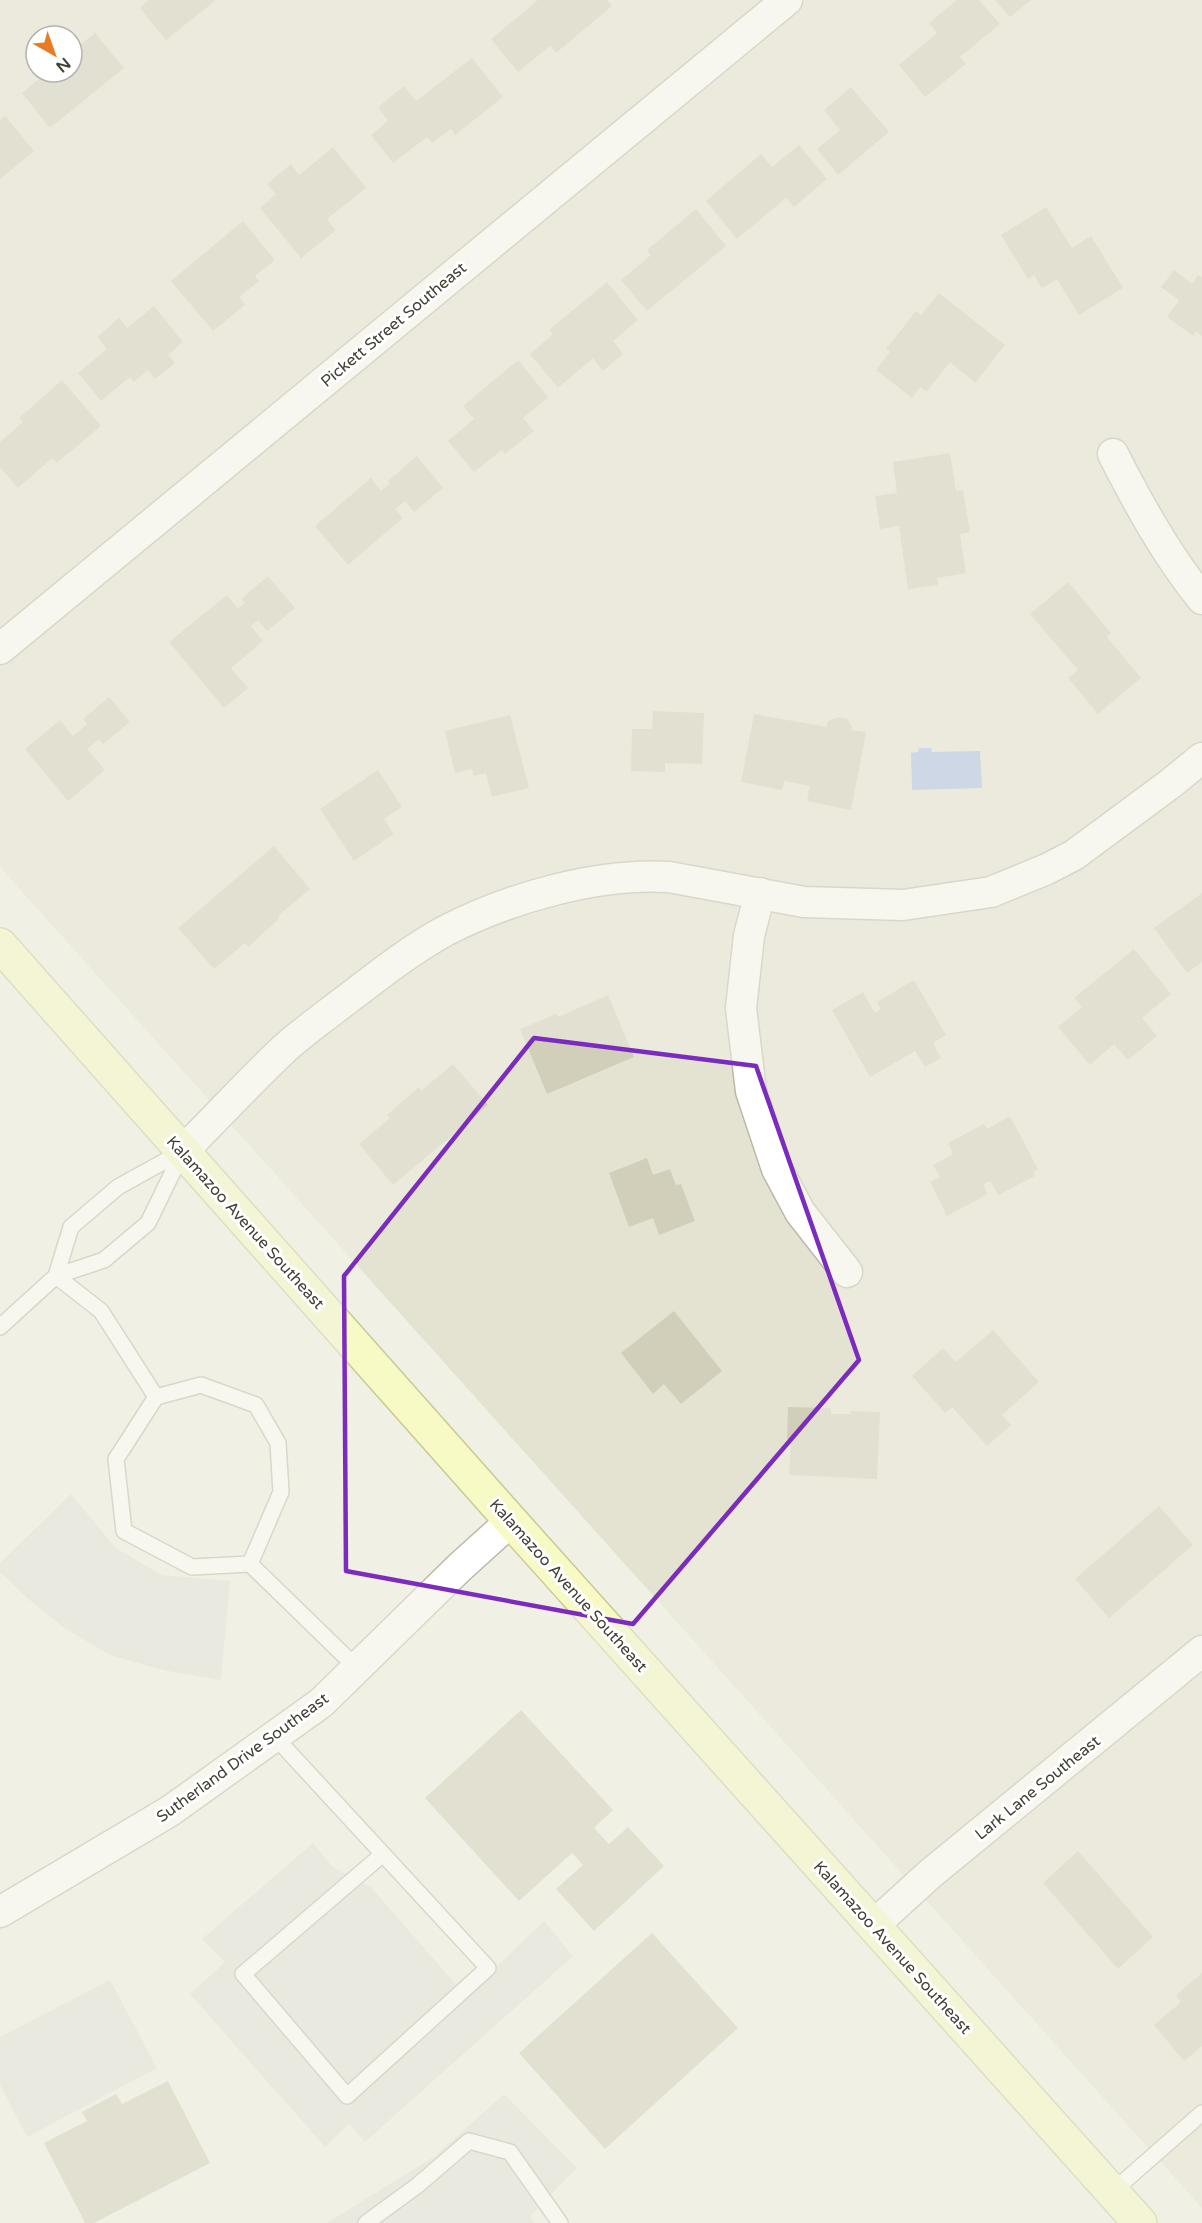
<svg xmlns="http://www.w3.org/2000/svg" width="1202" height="2223" viewBox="0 0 1202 2223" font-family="'Varela Round',sans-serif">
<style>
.residential{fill:#e4e3d2;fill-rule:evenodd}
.parking{fill:#e1e1dc}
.water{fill:#a4b8e9}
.building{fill:#d1cfba}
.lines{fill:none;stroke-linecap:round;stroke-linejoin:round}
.service-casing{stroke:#bbbaa7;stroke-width:18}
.minor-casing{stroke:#bbbaa7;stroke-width:33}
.secondary-casing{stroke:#c8ca94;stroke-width:36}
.service{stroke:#fff;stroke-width:15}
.minor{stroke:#fff;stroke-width:30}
.secondary{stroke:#f7fac4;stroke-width:33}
.marked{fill:none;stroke:#7b2cbf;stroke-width:4.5;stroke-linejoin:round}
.labels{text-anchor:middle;stroke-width:6;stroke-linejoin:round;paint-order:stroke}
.street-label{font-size:16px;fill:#424034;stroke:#fff}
</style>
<rect width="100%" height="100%" fill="#f0f0e4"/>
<path class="residential" d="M0 0H1202V2208L0 867ZM36 36H72V72H36Z"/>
<path class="parking" d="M71 1494 116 1548 162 1575 230 1581 221 1680 162 1670 110 1655 64 1628 27 1598 0 1572V1563Z
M313 1843 333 1867 371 1887 466 1996 544 1921 573 1956 365 2142 349 2124 325 2147 190 1994 225 1962 202 1939Z
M110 1980 157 2068 27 2137 0 2085V2037Z
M504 2094 577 2168 530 2216 534 2223H327L435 2156Z"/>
<path class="water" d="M919 748H931L932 752 980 751 982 788 912 790 911 753 918 752Z"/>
<path class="building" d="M149 0H216L166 40 140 8Z
M538 0H607L612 6 556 53 550 46 518 72 491 39Z
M957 0H979L1000 24 960 57 966 64 925 97 899 65 937 33 929 23Z
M995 0H1031L1010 17Z
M95 33 124 68 50 128 22 93 47 72H72V51Z
M472 58 503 97 455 135 451 129 432 143 427 137 393 163 371 135 388 121 378 107 404 86 416 101Z
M851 87 889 132 838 175 817 149 840 130 824 110Z
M5 116 34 151 0 179V120Z
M799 145 827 179 794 207 786 198 737 239 706 201 761 154 772 167Z
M333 147 366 188 327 219 336 230 301 258 260 208 276 194 267 184 291 164 299 175Z
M1046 207 1072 248 1091 236 1123 288 1079 315 1057 279 1042 288 1034 275 1028 279 1001 235Z
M696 209 726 246 647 311 621 280 651 255 647 250Z
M243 221 275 260 255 276 259 281 239 297 245 305 213 331 171 281Z
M1174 270 1192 284 1198 275 1202 277V336L1196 331 1193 336 1167 317 1179 300 1161 287Z
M607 282 638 320 613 341 623 354 603 371 593 358 558 388 530 354 553 334 549 330Z
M939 293 1005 345 975 383 950 362 926 392 920 387 912 398 876 370 890 352 886 349 916 311 921 315Z
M154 306 183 342 168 355 175 363 155 379 148 370 134 382 130 377 101 401 78 373 107 349 97 337 119 318 127 328Z
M518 360 548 397 523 418 534 431 505 454 502 450 474 472 448 441 474 419 463 406Z
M62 380 101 426 57 463 52 458 18 488 0 467V442L23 422 19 418Z
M950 453 956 491 963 490 970 532 960 534 966 573 937 578 938 585 908 589 899 526 880 529 875 496 897 493 893 462Z
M417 456 443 488 414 512 405 501 395 509 403 518 348 565 315 526 371 478 381 491 390 483 388 481Z
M268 576 295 608 267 631 258 620 251 626 263 641 231 668 248 688 224 708 169 642 227 595 238 609 245 603 241 599Z
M1068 582 1111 633 1107 637 1141 678 1098 714 1068 678 1078 670 1030 614Z
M109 697 130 722 103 744 99 739 87 749 105 770 68 801 25 749 60 720 73 736 87 724 83 719Z
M653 711 704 713 702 764 665 763V772L631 771 632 729H652Z
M754 714 827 727 828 721 839 717 847 719 852 727 851 730 866 732 851 810 807 801 810 786 784 781 782 790 741 782Z
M510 715 529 788 492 797 486 773 474 776 472 769 455 773 445 731Z
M378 770 402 807 384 819 394 834 354 861 320 809Z
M274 846 310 889 278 916 280 918 248 947 245 943 214 969 178 928Z
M1202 893V962L1187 973 1154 928Z
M1134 949 1171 994 1142 1018 1157 1036 1128 1060 1114 1044 1090 1065 1058 1027 1082 1007 1074 998Z
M914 980 946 1035 933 1043 941 1058 925 1067 915 1051 870 1077 832 1010 863 992 875 1013 881 1009 877 1002Z
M608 995 634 1057 547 1094 520 1029 556 1014 558 1017Z
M453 1064 488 1105 393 1185 359 1144 390 1118 387 1115 419 1087 422 1090Z
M1010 1116 1038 1169 1033 1172 1035 1176 998 1195 990 1181 983 1185 988 1194 947 1216 930 1182 940 1177 933 1165 953 1154 948 1143 984 1124 987 1129Z
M647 1158 653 1175 670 1169 676 1185 681 1184 695 1221 659 1235 653 1218 629 1227 609 1173Z
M674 1311 722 1371 681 1404 664 1384 653 1394 621 1353Z
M993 1330 1039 1382 1002 1415 1011 1425 987 1446 952 1407 945 1413 912 1376 943 1348 956 1362Z
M788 1407 831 1408V1414H850L851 1411 880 1412 877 1479 789 1475 791 1441H787Z
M1159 1506 1193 1545 1109 1618 1075 1579Z
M521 1710 613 1810 594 1828 609 1844 628 1827 664 1866 594 1931 556 1889 583 1865 572 1853 519 1901 425 1798Z
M1078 1851 1153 1937 1118 1969 1043 1883Z
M652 1933 738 2028 605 2149 519 2053Z
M1202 1973V2046L1184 2061 1154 2025 1181 2002 1176 1995Z
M168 2081 210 2163 94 2223H85L44 2143 87 2121 82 2112 116 2094 122 2104Z"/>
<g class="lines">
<defs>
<path id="service" d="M56 1276 71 1227 118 1187 183 1151
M56 1276 101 1311 156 1397
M0 1327 56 1276 104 1260 148 1223 183 1151
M250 1564 192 1567 124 1531 116 1459 156 1397 201 1385 256 1405 278 1443 281 1492 250 1564 357 1668
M275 1737 488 1968 347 2096 243 1974 383 1854
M1112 2192 1202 2113
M366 2223 418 2185 469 2141 510 2152 560 2223"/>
<path id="minor" d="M1113 454C1139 505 1166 554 1202 599
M0 649 787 0
M760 893 749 936 741 1008 751 1091 777 1169 800 1212 847 1272
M183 1151C217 1117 249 1082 283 1050 298 1036 316 1023 333 1010 369 983 405 953 445 931 509 898 596 873 669 877L804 902 903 905 991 892 1047 869 1074 855 1170 784 1202 758
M0 1912 170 1811 321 1703 460 1567 511 1521
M874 1925 930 1874 1202 1651"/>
<path id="secondary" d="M0 945 511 1521 1140 2223"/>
</defs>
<use href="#service" class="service-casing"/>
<use href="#minor" class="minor-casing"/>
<use href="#secondary" class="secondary-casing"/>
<use href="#service" class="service"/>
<use href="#minor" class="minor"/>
<use href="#secondary" class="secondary"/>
</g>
<path d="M0 0H1202V2223H0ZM534 1038 756 1066 859 1360 633 1624 346 1571 344 1276Z" fill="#f0f0e4" fill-opacity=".55" fill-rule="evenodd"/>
<path class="marked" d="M534 1038 756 1066 859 1360 633 1624 346 1571 344 1276Z"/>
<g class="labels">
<g class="street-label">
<text transform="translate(393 324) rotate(-40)" y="6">Pickett Street Southeast</text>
<text transform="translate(246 1222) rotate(48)" y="6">Kalamazoo Avenue Southeast</text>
<text transform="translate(569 1585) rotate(48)" y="6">Kalamazoo Avenue Southeast</text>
<text transform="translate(242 1757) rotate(-36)" y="6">Sutherland Drive Southeast</text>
<text transform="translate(1037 1787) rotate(-39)" y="6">Lark Lane Southeast</text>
<text transform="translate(893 1947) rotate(48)" y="6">Kalamazoo Avenue Southeast</text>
</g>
</g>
<g transform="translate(54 54) rotate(140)"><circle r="28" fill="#ffffff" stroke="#b3b3ae" stroke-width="1.5"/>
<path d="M0-4.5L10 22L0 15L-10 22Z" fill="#e87b23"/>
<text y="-9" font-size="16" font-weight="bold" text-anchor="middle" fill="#424034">N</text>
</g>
</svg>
